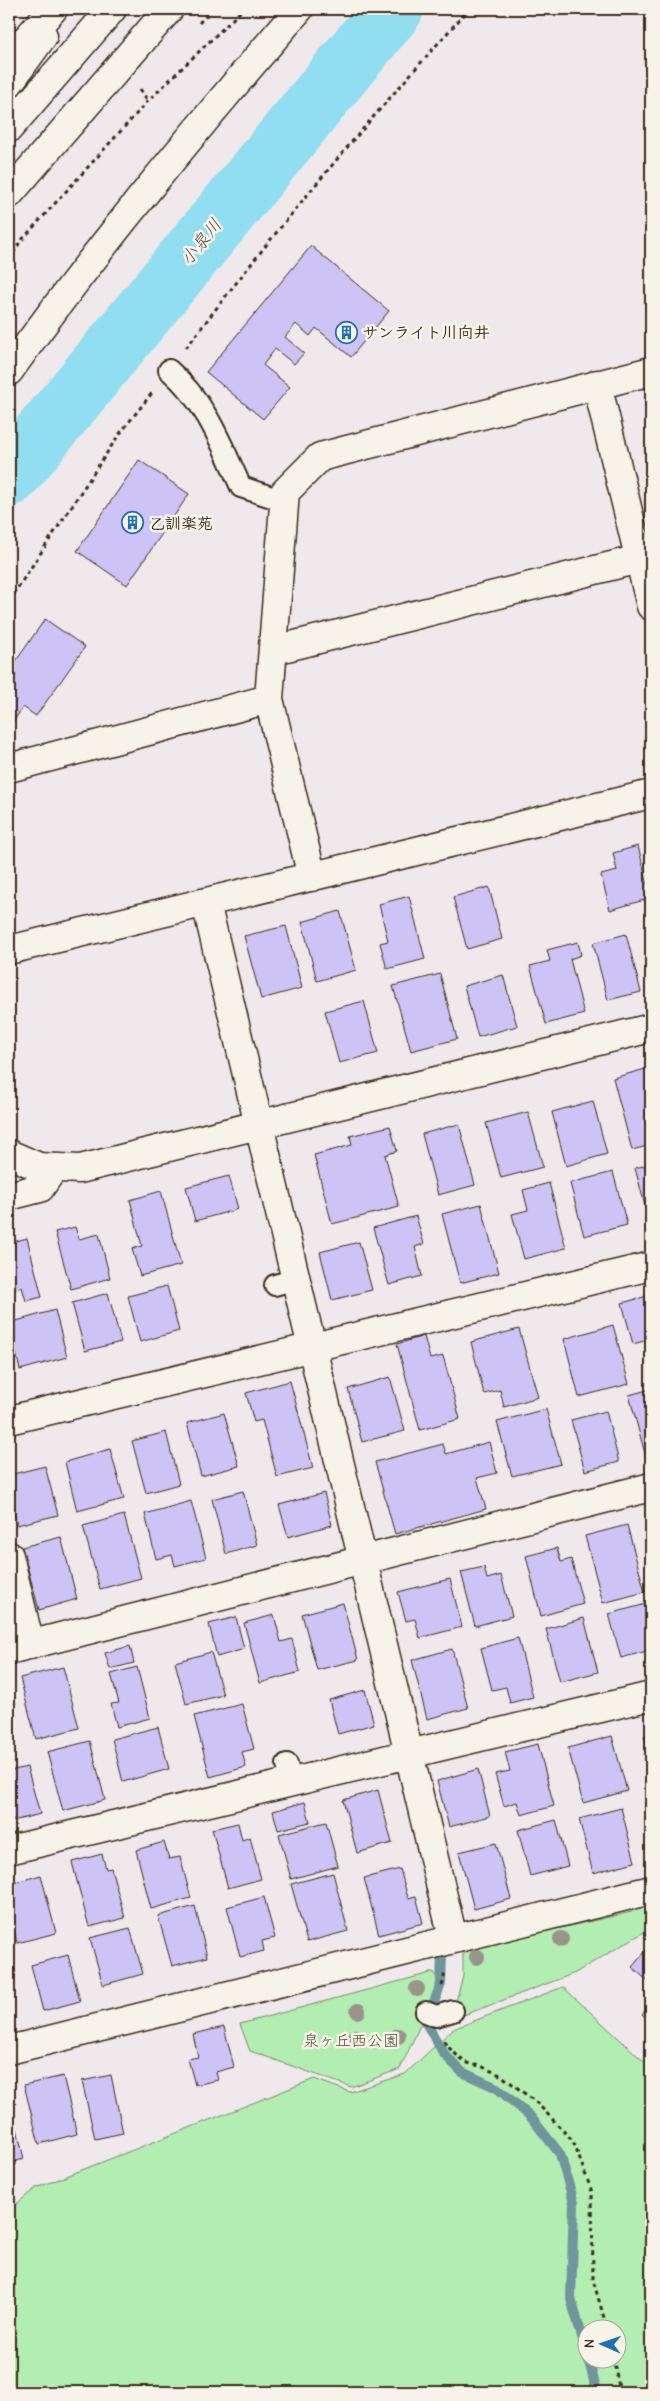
<svg xmlns="http://www.w3.org/2000/svg" width="660" height="2401" viewBox="0 0 660 2401" font-family="'Comic Neue','Klee One',sans-serif">
<style>
.green{fill:#b2eeb2;stroke:#768c68;fill-rule:evenodd}
.lines{fill:none;stroke-linecap:round;stroke-linejoin:round}
.stream{stroke:#6e969b;stroke-width:10}
.river{stroke:#90deef;stroke-width:61}
.building{fill:#cec3f5;stroke:#3b2a1e}
.lane-casing{stroke:#3b2a1e;stroke-width:24}
.street-casing{stroke:#3b2a1e;stroke-width:31}
.secondary-casing{stroke:#3b2a1e;stroke-width:31}
.highway-casing{stroke:#3b2a1e;stroke-width:31}
.path{stroke:#3b2a1e;stroke-width:3;stroke-dasharray:4 4;stroke-linecap:butt}
.lane{stroke:#f7f3e8;stroke-width:20}
.street{stroke:#f7f3e8;stroke-width:28}
.secondary{stroke:#f7f3e8;stroke-width:28}
.highway{stroke:#f7f3e8;stroke-width:28}
.tree{fill:#99958b}
.labels{text-anchor:middle;stroke-width:5;stroke-linejoin:round;paint-order:stroke}
.poi-label{font-size:16px;font-weight:bold;fill:#3b2a1e;stroke:#f7f3e8;text-anchor:start}
.park-label{font-size:16px;fill:#53513c;stroke:#f7f3e8}
.water-label{font-size:18px;font-style:italic;fill:#505752;stroke:#f7f3e8}
</style>
<rect width="100%" height="100%" fill="#efe9eb"/>
<filter id="ink" filterUnits="userSpaceOnUse"><feTurbulence type="fractalNoise" baseFrequency=".02" numOctaves="2"/><feDisplacementMap in="SourceGraphic" scale="10" xChannelSelector="R" yChannelSelector="G"/><feConvolveMatrix kernelMatrix="1 2 1 2 8 2 1 2 1" color-interpolation-filters="sRGB"/></filter>
<g filter="url(#ink)">
<path class="green" d="M651 1904V1928L575 1973 451 2020 463 1976V1950L632 1912 631 1908Z
M434 1972 439 1984 400 2069 351 2087 250 2051 240 2024Z
M563 1987 651 2068V2392H9V2210L36 2188 314 2079 350 2092 405 2074 453 2029ZM588 2328H618V2358H588Z"/>
<g class="lines">
<path class="stream" d="M442 1954 441 1984 426 2023 444 2054 462 2072 497 2088 530 2116 560 2154 574 2203 571 2299 588 2357
M588 2358 597 2392"/>
<path class="river" d="M9 476 393 9"/>
</g>
<path class="building" d="M311 246 389 311 351 357 316 328 310 336 296 324 285 337 304 353 294 364 275 349 263 365 290 387 263 419 206 372Z
M139 460 189 494 127 585 77 551Z
M45 619 85 647 36 716 23 707 13 722 9 719V671Z
M638 846 651 898 610 910 601 875 617 871 613 853Z
M489 887 502 939 467 949 453 897Z
M409 896 425 959 387 969 380 943 388 941 379 904Z
M340 911 356 970 317 981 302 922Z
M286 926 302 988 261 999 244 936Z
M626 934 641 992 608 1000 593 943Z
M578 942 581 955 570 959 584 1014 546 1024 530 966 550 961 547 950Z
M440 974 457 1039 411 1051 393 986Z
M503 975 517 1026 478 1037 464 986Z
M364 1001 378 1053 339 1063 325 1011Z
M649 1068 651 1075V1145L632 1150 613 1078Z
M593 1101 607 1154 566 1166 552 1112Z
M528 1112 543 1167 501 1178 486 1123Z
M459 1124 475 1185 438 1195 422 1134Z
M390 1126 397 1151 385 1155 399 1207 332 1224 314 1155 352 1145 350 1136Z
M651 1164V1217H648L635 1168Z
M613 1172 627 1225 584 1236 570 1183Z
M229 1176 238 1209 195 1221 186 1187Z
M549 1183 566 1248 524 1259 512 1214 528 1210 523 1190Z
M161 1191 181 1265 140 1276 132 1249 142 1246 130 1200Z
M481 1204 499 1273 460 1283 442 1214Z
M416 1216 424 1244 415 1247 422 1276 389 1285 373 1228Z
M75 1227 79 1239 99 1234 110 1278 71 1289 55 1232Z
M27 1238 42 1297 26 1301 22 1287 9 1291V1243Z
M359 1242 372 1290 332 1300 320 1252Z
M167 1286 179 1331 140 1342 128 1296Z
M108 1293 121 1342 85 1351 72 1303Z
M651 1295V1339L633 1344 622 1303Z
M55 1310 67 1357 20 1370 9 1323Z
M613 1325 629 1384 579 1397 564 1339Z
M519 1329 538 1397 504 1407 500 1390 484 1394 471 1342Z
M424 1336 430 1359 443 1356 460 1419 420 1430 397 1344Z
M390 1377 405 1431 362 1442 348 1389Z
M290 1381 313 1468 277 1477 262 1420 254 1422 246 1393Z
M651 1389V1460L647 1461 629 1395Z
M546 1409 561 1464 512 1476 497 1422Z
M606 1411 619 1462 585 1471 571 1420Z
M224 1413 239 1466 201 1476 187 1423Z
M166 1432 179 1484 146 1493 132 1441Z
M489 1442 497 1473 477 1478 486 1509 395 1534 375 1462 443 1444 446 1454Z
M110 1449 124 1499 77 1511 65 1462Z
M45 1466 58 1515 17 1525 9 1492V1475Z
M243 1491 257 1545 226 1554 212 1499Z
M324 1493 332 1525 288 1537 279 1505Z
M191 1501 206 1558 175 1566 172 1555 156 1559 145 1514Z
M124 1515 141 1578 100 1589 83 1526Z
M627 1525 645 1592 603 1603 585 1536Z
M61 1537 77 1599 39 1610 22 1547Z
M557 1548 561 1562 571 1559 583 1604 541 1616 526 1556Z
M484 1567 487 1579 501 1575 512 1616 475 1626 461 1572Z
M450 1579 462 1627 420 1638 415 1619 406 1621 398 1592Z
M343 1603 358 1660 317 1670 302 1614Z
M650 1603 651 1650 621 1658 609 1614Z
M274 1615 281 1642 292 1639 300 1672 260 1683 244 1623Z
M236 1617 244 1649 217 1657 209 1624Z
M584 1618 598 1672 560 1682 546 1629Z
M518 1638 533 1697 510 1703 506 1687 492 1690 481 1648Z
M130 1646 134 1663 110 1669 105 1653Z
M452 1649 468 1708 427 1719 412 1660Z
M211 1652 223 1695 186 1704 175 1662Z
M63 1667 79 1728 36 1739 20 1678Z
M137 1667 150 1718 117 1727 111 1704 119 1703 111 1674Z
M365 1690 374 1724 338 1734 329 1700Z
M242 1704 254 1749 242 1752 246 1767 210 1777 194 1716Z
M9 1721 15 1743 9 1745Z
M158 1727 169 1769 123 1782 112 1739Z
M651 1734V1762L644 1736Z
M612 1736 627 1791 583 1803 568 1748Z
M90 1741 105 1800 63 1811 47 1752Z
M538 1744 554 1806 521 1815 517 1802 504 1806 495 1774 510 1771 505 1752Z
M27 1767 40 1814 9 1822V1771Z
M478 1769 490 1816 449 1827 437 1781Z
M378 1790 392 1843 357 1853 343 1800Z
M305 1802 310 1822 278 1830 273 1811Z
M621 1808 635 1862 593 1873 579 1819Z
M556 1820 568 1866 530 1876 518 1830Z
M326 1822 338 1866 291 1879 279 1834Z
M238 1823 242 1840 250 1837 261 1879 228 1888 212 1829Z
M164 1842 169 1859 180 1857 191 1898 151 1909 136 1850Z
M496 1843 511 1899 474 1909 459 1852Z
M102 1854 106 1869 111 1868 125 1918 89 1927 72 1862Z
M400 1869 408 1898 416 1896 423 1923 379 1935 364 1878Z
M333 1873 348 1931 307 1942 291 1884Z
M41 1875 56 1933 17 1943 9 1911V1884Z
M264 1897 275 1938 262 1941 264 1951 240 1957 227 1907Z
M195 1906 207 1957 172 1966 158 1916Z
M130 1928 143 1974 103 1985 90 1938Z
M651 1945V1984L632 1967Z
M68 1955 80 2001 43 2011 31 1965Z
M9 1996 13 2012 9 2014Z
M651 2004V2023L642 2014Z
M224 2027 234 2067 216 2072 218 2080 195 2085 188 2059 198 2057 193 2034Z
M111 2075 123 2133 95 2139 82 2081Z
M63 2076 77 2134 39 2144 24 2085Z
M9 2094 24 2159 9 2163Z"/>
<g class="lines">
<defs>
<path id="lane" d="M169 370C206 402 221 443 241 487L284 501
M275 1285 296 1279
M287 1764 291 1782
M426 2012 436 2016 453 2011"/>
<path id="street" d="M9 371C99 245 198 127 299 9
M597 384 651 606
M275 650 651 556
M9 768 269 699
M312 877 269 699 285 492 320 457 651 371
M206 903 453 1938
M9 950 651 794
M9 1196 40 1188 53 1169
M9 1420 651 1266
M9 1556 30 1645
M9 1650 651 1487
M9 1850 651 1696
M9 2050 651 1890"/>
<path id="secondary" d="M9 83 43 36
M9 194 169 9
M9 1154 39 1167 80 1169 651 1028"/>
<path id="highway" d="M9 59 53 9
M9 128 112 9"/>
</defs>
<use href="#lane" class="lane-casing"/>
<use href="#street" class="street-casing"/>
<use href="#secondary" class="secondary-casing"/>
<use href="#highway" class="highway-casing"/>
<path class="path" d="M199 23 213 9
M140 89 148 101
M9 260 20 242 148 101 243 9
M186 348C275 230 370 118 469 9
M9 601 118 436 152 393
M442 1986 445 1973
M444 2041 446 2045 464 2062 483 2067 502 2076 537 2103 573 2141 592 2192 593 2280 607 2328
M613 2358 620 2392"/>
<use href="#lane" class="lane"/>
<use href="#street" class="street"/>
<use href="#secondary" class="secondary"/>
<use href="#highway" class="highway"/>
</g>
<g class="tree">
<circle cx="561" cy="1939" r="8"/>
<circle cx="477" cy="1957" r="8"/>
<circle cx="417" cy="1989" r="8"/>
<circle cx="358" cy="2011" r="8"/>
<circle cx="398" cy="2036" r="8"/>
<circle cx="356" cy="2037" r="8"/>
</g>
</g>
<defs>
<symbol id="building-ring" viewBox="-11 -11 22 22"><circle r="9.5" fill="#f7f3e8" stroke="#1f6fb2" stroke-width="1.5"/><path d="M-4-6H4V6H1V3H-1V6H-4ZM-2.5-4.3h1.7v1.8h-1.7ZM.8-4.3h1.7v1.8H.8ZM-2.5-1h1.7V.8h-1.7ZM.8-1h1.7V.8H.8Z" fill="#1f6fb2"/></symbol>
</defs>
<g fill-rule="evenodd">
<use href="#building-ring" x="334" y="320" width="25" height="25"/>
<use href="#building-ring" x="120" y="510" width="25" height="25"/>
</g>
<g class="labels">
<g class="poi-label">
<text x="362" y="338">サンライト川向井</text>
<text x="149" y="529">乙訓楽苑</text>
</g>
<g class="park-label">
<text x="351" y="2046">泉ヶ丘西公園</text>
</g>
<g class="water-label">
<text transform="translate(201 242) rotate(-51)" y="6">小泉川</text>
</g>
</g>
<rect width="660" height="2401" fill="none" stroke="#f7f3e8" stroke-width="30"/>
<rect x="15" y="15" width="630" height="2371" fill="none" stroke="#3b2a1e" stroke-width="2" filter="url(#ink)"/>
<g transform="translate(602 2344) rotate(272)"><circle r="24" fill="#f7f3e8" stroke="#aca397"/>
<path d="M0-4L9 19L0 12L-9 19Z" fill="#1f6fb2"/>
<text y="-8" font-size="14" font-weight="bold" text-anchor="middle" fill="#3b2a1e">N</text>
</g>
</svg>
